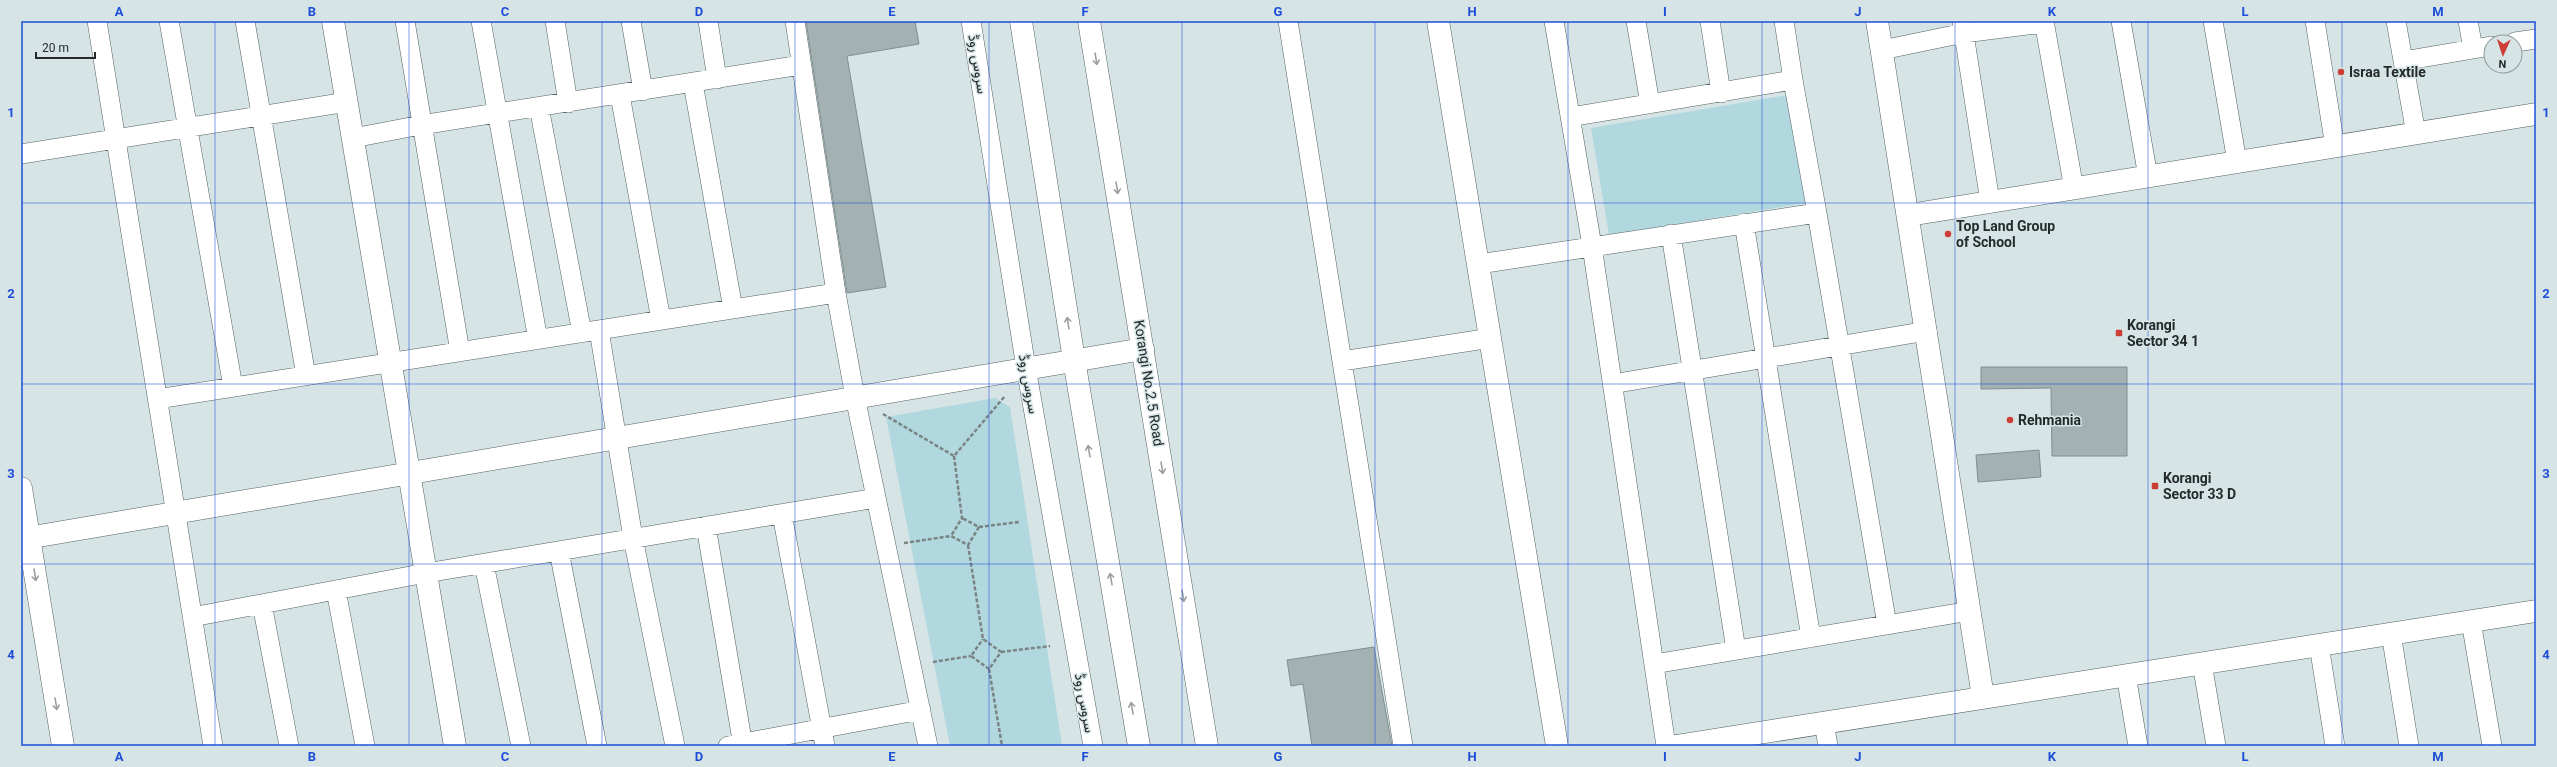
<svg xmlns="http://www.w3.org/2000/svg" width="2557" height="767" viewBox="0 0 2557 767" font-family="Roboto,Vazirmatn,sans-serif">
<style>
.green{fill:#b1d8de}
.building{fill:#a3b1b3;stroke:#808e8f}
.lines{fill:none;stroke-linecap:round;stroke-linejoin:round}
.minor-casing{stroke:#546062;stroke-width:20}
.tertiary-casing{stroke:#546062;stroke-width:23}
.secondary-casing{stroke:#546062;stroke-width:23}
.path{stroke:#7a8485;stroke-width:2.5;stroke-dasharray:4 2;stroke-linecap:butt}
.minor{stroke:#fff;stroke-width:19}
.tertiary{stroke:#fff;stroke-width:22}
.secondary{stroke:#fff;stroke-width:22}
.oneway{stroke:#9c9fa0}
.grid{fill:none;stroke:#1d4ed8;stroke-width:1;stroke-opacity:0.55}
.poi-dot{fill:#cb3d35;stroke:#d6e4e6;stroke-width:1.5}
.labels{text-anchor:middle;stroke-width:3;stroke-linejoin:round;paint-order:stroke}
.street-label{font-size:14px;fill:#242a2b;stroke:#d6e4e6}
.poi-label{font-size:14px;font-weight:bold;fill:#242a2b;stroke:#d6e4e6;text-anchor:start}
.neatline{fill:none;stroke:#1d4ed8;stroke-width:1.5}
.grid-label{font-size:13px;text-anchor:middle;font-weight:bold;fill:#1d4ed8}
</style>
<rect width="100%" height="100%" fill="#d6e4e6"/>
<path class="green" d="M1788 95 1806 203 1609 235 1591 128Z
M995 398 1010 407 1062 746H950L886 417Z"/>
<path class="building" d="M806 21H915L919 44 847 56 886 287 847 293Z
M1981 367H2127V456H2052L2051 388 1981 389Z
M2039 450 2041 477 1978 482 1976 455Z
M1374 647 1392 746H1312L1303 684 1291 686 1287 660Z"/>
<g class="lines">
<defs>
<path id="minor" d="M97 21 213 746
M169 21 233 387
M245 21 306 376
M405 21 460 352
M481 21 538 340
M555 21 568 103
M631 21 643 91
M708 21 717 79
M795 21 836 293 855 397 928 746
M971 21 1026 368 1093 746
M1288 21 1403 746
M1554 21 1592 246 1666 746
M1636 21 1650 104
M1710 21 1721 93
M1784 21 1793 80
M1962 21 1990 202
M2044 21 2074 189
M2121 21 2148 177
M2213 21 2237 162
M2315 21 2335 147
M2396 21 2416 134
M2468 21 2473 49
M2515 42 2536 39
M1882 50 1964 33 2044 23
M2403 61 2491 46
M693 83 733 309
M620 95 661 320
M539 107 582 333
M353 138 421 125 801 65
M21 154 347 102
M1817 213 1887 625
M1744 223 1811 638
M1671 234 1736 650
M1479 264 1817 213 1793 80 1570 117
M599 330 633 538 675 746
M1342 361 1491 338
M1612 384 1927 331
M157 399 836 293
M782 514 825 746
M706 526 743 746
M559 551 597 746
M484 564 521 746
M336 590 365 746
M262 604 289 746
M192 617 426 573 876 498
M2471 621 2492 746
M2391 633 2409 746
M2319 645 2335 746
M2202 663 2216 746
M1654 664 1970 611
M2126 675 2138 746
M1824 723 1828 746
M728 746 921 710"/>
<path id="tertiary" d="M333 21 455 746
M1438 21 1557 746
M1877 21 1983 697
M1909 215 2536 114
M21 488 63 746
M21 539 1143 349
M1676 746 2536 611"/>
<path id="secondary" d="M1021 21 1074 360 1139 746
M1089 21 1207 746"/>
</defs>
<use href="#minor" class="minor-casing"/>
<use href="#tertiary" class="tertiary-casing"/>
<use href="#secondary" class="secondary-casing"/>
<path class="path" d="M883 414 954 456 1005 396
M954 456 962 518 951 536 968 545 979 527 962 518
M979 527 1019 522
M904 543 951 536
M968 545 983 639 1001 652 989 669 971 656 983 639
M1001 652 1050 646
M933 662 971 656
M989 669 1002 746"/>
<use href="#minor" class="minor"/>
<use href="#tertiary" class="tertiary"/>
<use href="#secondary" class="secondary"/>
</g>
<defs><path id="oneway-shaft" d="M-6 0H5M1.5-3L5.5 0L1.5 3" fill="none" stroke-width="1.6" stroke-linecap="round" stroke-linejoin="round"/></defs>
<g class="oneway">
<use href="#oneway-shaft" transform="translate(1096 59) rotate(81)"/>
<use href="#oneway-shaft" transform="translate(1117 188) rotate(81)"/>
<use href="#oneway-shaft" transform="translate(1068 323) rotate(-99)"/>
<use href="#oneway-shaft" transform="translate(1089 451) rotate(-100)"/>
<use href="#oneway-shaft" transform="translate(1162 468) rotate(81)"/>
<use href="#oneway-shaft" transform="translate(35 575) rotate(81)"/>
<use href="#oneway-shaft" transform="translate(1111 579) rotate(-100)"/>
<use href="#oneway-shaft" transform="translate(1183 596) rotate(81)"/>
<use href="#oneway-shaft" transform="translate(56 704) rotate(81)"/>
<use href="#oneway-shaft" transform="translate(1132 708) rotate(-100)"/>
</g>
<path class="grid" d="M215 21V746M409 21V746M602 21V746M795 21V746M989 21V746M1182 21V746M1375 21V746M1568 21V746M1762 21V746M1955 21V746M2148 21V746M2342 21V746M21 203H2536M21 384H2536M21 564H2536"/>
<g class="poi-dot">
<circle cx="2341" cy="72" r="4"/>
<circle cx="1948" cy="234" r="4"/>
<rect x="2115" y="329" width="8" height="8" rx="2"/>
<circle cx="2010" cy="420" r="4"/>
<rect x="2151" y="482" width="8" height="8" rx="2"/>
</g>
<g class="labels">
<g class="street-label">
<text transform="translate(978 64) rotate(81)" y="5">سروس روڈ</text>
<text transform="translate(1149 383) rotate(81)" y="5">Korangi No.2.5 Road</text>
<text transform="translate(1029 384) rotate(80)" y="5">سروس روڈ</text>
<text transform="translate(1085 703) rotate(80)" y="5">سروس روڈ</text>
</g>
<g class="poi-label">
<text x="2349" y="77">Israa Textile</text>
<text x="1956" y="231">Top Land Group<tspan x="1956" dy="16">of School</tspan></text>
<text x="2127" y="330">Korangi<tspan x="2127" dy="16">Sector 34 1</tspan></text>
<text x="2018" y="425">Rehmania</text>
<text x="2163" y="483">Korangi<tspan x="2163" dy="16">Sector 33 D</tspan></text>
</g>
</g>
<rect width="2557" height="767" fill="none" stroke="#d6e4e6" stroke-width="44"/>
<g transform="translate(2503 54) rotate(183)"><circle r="19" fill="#d6e4e6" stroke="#8f9a9b"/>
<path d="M0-3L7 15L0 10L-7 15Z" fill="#cb3d35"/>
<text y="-6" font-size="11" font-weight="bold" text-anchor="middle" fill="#242a2b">N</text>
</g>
<path d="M36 52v6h59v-6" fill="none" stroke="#242a2b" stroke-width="2"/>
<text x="42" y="52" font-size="12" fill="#242a2b" stroke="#d6e4e6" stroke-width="3" paint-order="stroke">20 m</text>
<rect x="22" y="22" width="2513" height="723" class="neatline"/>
<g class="grid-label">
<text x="119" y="16">A</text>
<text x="312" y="16">B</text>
<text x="505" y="16">C</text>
<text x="699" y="16">D</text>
<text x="892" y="16">E</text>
<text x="1085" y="16">F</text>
<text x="1278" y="16">G</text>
<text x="1472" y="16">H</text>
<text x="1665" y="16">I</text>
<text x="1858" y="16">J</text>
<text x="2052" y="16">K</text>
<text x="2245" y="16">L</text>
<text x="2438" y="16">M</text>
<text x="11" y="117">1</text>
<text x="2546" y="117">1</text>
<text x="11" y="298">2</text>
<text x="2546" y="298">2</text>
<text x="11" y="478">3</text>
<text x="2546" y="478">3</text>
<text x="11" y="659">4</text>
<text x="2546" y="659">4</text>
<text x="119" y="761">A</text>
<text x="312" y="761">B</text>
<text x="505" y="761">C</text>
<text x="699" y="761">D</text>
<text x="892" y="761">E</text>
<text x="1085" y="761">F</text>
<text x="1278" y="761">G</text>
<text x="1472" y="761">H</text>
<text x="1665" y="761">I</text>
<text x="1858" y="761">J</text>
<text x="2052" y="761">K</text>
<text x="2245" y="761">L</text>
<text x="2438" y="761">M</text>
</g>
</svg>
